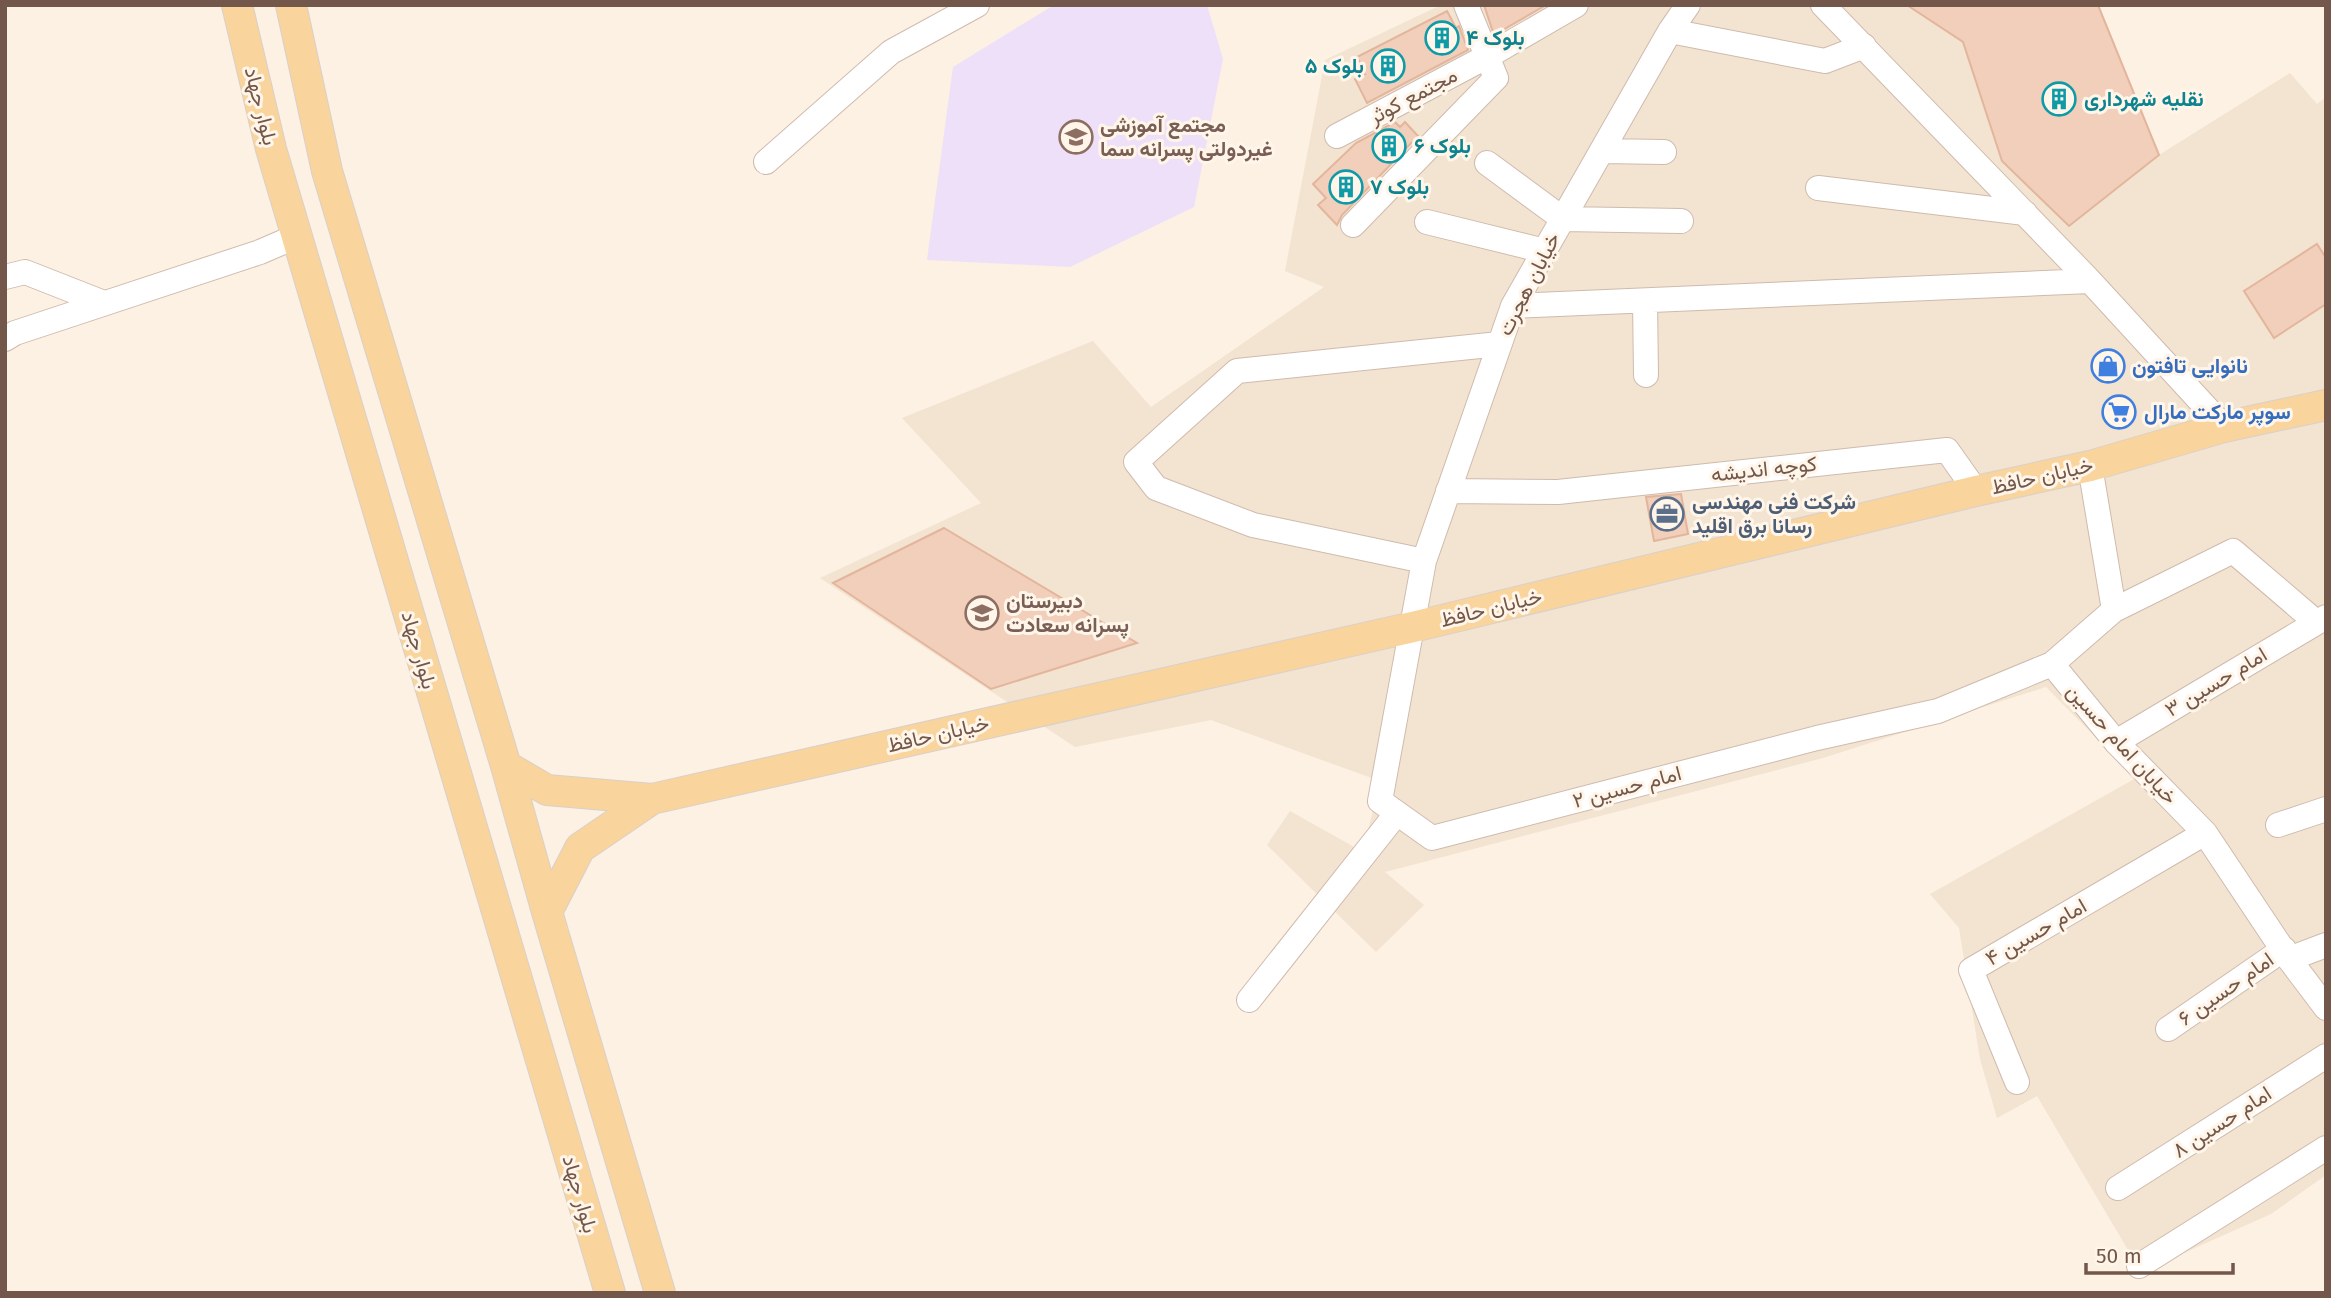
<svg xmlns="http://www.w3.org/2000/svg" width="2331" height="1298" viewBox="0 0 2331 1298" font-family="'Fira Sans',Vazirmatn,sans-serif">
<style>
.residential{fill:#f3e3d1}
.education{fill:#eee0f8}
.building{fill:#f1cfbb;stroke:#e3b59c;stroke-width:2}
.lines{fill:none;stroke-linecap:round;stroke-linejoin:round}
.minor-casing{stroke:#cfbbad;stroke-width:26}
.major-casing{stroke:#d8d0cc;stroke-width:32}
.minor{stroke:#fff;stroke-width:24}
.major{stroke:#f9d49c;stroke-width:30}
.labels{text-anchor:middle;stroke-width:6;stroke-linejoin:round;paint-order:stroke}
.culture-label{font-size:21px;font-weight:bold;fill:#0d838f;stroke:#fff5e9;text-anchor:start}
.street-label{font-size:21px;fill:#73574a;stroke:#fff5e9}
.education-label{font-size:21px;font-weight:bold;fill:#785e54;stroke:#fff5e9;text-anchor:start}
.shop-label{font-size:21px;font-weight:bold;fill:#366cbe;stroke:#fff5e9;text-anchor:start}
.service-label{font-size:21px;font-weight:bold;fill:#4e5e75;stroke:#fff5e9;text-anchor:start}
</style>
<rect width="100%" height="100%" fill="#fcf1e3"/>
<path class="residential" d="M1441 5H2098L2159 155 2290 73 2317 104 2326 97V1175L2271 1214 2141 1272 2037 1096 1997 1118 1980 1059 1959 928 1930 894 2136 778 2046 687 1823 758 1385 872 1424 905 1376 952 1267 845 1290 811 1363 852 1380 781 1211 720 1075 747 820 578 981 503 902 418 1093 341 1151 407 1324 287 1285 271 1325 60Z"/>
<path class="education" d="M1054 5H1207L1223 59 1194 207 1070 267 927 260 953 67Z"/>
<path class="building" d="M1484 5H1546L1494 35Z
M1907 5H2098L2159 155 2069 226 2002 161 1963 42Z
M1447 11 1456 28 1459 26 1468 50 1367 103 1355 79 1365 74 1357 57Z
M1395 122 1400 127 1405 122 1418 136 1342 215 1337 225 1318 205 1326 198 1313 184 1356 143Z
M2317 244 2326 258V304L2274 338 2244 291Z
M1681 494 1688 534 1654 541 1646 497Z
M944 528 1137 643 991 689 833 583Z"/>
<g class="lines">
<defs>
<path id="minor" d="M1688 5 1670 31 1513 306 1424 561 1380 801 1432 838 1817 738 1938 711 2052 664
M1823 5 2090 281 2224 427
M1670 31 1825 61 1864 46
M1337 136 1488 56 1576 5
M1602 151 1664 152
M766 162 891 52 977 5
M1487 163 1563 219 1681 221
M1818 188 2025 213
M1427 222 1545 251
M1353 225 1496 78 1466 5
M5 277 25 272 104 303
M1645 301 1646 375
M1513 306 2090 281
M5 339 15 333 260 252 297 236
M2090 466 2114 610 2052 664 2116 742 2205 833 2289 959 2326 1008
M1448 491 1558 492 1947 450 1976 491
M1424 561 1253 525 1156 488 1136 462 1237 371 1499 344
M2114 610 2233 551 2316 622
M2116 742 2326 617
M2278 825 2326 809
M2289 959 2326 945
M1249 1000 1397 813
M2168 1029 2284 949
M2017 1082 1971 970 2205 833
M2118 1188 2326 1056
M2139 1266 2326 1148"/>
<path id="major" d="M237 5 271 149 610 1293
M291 5 327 171 506 766 547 912 660 1293
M506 766 547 790 652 799 1413 627 1976 491 2090 466 2224 427 2326 405
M547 912 580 848 652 799"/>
</defs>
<use href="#minor" class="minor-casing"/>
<use href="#major" class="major-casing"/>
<use href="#minor" class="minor"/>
<use href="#major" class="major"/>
</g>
<defs>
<symbol id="building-ring" viewBox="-11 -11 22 22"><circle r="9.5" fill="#fff5e9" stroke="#0f9aa8" stroke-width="1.5"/><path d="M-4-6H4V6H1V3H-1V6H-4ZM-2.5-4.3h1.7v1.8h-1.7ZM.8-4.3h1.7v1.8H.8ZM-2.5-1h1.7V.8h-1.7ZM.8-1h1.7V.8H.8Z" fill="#0f9aa8"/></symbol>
<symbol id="school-ring" viewBox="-11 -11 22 22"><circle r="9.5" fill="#fff5e9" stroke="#8d6e63" stroke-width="1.5"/><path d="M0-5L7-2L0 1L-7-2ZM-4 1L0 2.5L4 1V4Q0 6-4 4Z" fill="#8d6e63"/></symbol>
<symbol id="shop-ring" viewBox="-11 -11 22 22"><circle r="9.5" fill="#fff5e9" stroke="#3f7fe0" stroke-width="1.5"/><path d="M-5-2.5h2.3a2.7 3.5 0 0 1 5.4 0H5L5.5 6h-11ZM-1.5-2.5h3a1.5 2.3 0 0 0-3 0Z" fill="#3f7fe0"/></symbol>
<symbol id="supermarket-ring" viewBox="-11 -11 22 22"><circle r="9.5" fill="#fff5e9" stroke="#3f7fe0" stroke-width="1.5"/><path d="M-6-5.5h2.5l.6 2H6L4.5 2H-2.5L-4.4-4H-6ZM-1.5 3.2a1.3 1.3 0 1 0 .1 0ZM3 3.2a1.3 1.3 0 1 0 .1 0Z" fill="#3f7fe0"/></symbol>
<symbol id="office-ring" viewBox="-11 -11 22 22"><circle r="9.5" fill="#fff5e9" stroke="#5c6f8a" stroke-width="1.5"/><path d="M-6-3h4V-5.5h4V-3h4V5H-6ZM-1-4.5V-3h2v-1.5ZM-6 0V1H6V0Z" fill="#5c6f8a"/></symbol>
</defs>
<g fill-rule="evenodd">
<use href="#building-ring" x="1423" y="19" width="38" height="38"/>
<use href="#building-ring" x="1369" y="47" width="38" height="38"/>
<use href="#building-ring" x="2040" y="80" width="38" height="38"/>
<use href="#school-ring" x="1057" y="118" width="38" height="38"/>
<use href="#building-ring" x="1370" y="127" width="38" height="38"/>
<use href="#building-ring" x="1327" y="168" width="38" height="38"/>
<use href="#shop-ring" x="2089" y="347" width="38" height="38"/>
<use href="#supermarket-ring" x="2100" y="393" width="38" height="38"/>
<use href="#office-ring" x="1648" y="495" width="38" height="38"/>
<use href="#school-ring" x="963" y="594" width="38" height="38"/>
</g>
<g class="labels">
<g class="culture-label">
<text x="1466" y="45">بلوک ۴</text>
<text x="1364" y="73" text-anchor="end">بلوک ۵</text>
<text x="2084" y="106">نقلیه شهرداری</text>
<text x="1414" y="153">بلوک ۶</text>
<text x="1370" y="194">بلوک ۷</text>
</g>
<g class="street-label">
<text transform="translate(1413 96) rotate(-28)" y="7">مجتمع کوثر</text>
<text transform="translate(261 106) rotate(76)" y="7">بلوار جهاد</text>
<text transform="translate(1529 284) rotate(-63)" y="7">خیابان هجرت</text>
<text transform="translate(1764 469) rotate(-6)" y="7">کوچه اندیشه</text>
<text transform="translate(2042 476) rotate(-13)" y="7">خیابان حافظ</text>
<text transform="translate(1491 608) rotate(-14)" y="7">خیابان حافظ</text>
<text transform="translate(419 650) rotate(74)" y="7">بلوار جهاد</text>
<text transform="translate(2216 682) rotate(-31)" y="7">امام حسین ۳</text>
<text transform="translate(938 734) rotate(-13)" y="7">خیابان حافظ</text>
<text transform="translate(2122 744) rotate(48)" y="7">خیابان امام حسین</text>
<text transform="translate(1627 787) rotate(-15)" y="7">امام حسین ۲</text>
<text transform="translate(2036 932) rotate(-30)" y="7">امام حسین ۴</text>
<text transform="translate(2226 989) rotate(-35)" y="7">امام حسین ۶</text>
<text transform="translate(2222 1122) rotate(-33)" y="7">امام حسین ۸</text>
<text transform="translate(580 1194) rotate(74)" y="7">بلوار جهاد</text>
</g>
<g class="education-label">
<text x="1100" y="132">مجتمع آموزشی<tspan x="1100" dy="24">غیردولتی پسرانه سما</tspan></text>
<text x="1006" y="608">دبیرستان<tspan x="1006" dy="24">پسرانه سعادت</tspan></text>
</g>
<g class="shop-label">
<text x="2132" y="373">نانوایی تافتون</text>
<text x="2144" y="419">سوپر مارکت مارال</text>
</g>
<g class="service-label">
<text x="1692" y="509">شرکت فنی مهندسی<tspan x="1692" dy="24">رسانا برق اقلید</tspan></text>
</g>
</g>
<rect width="2331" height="1298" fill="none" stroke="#73574a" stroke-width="14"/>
<path d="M2086 1263v10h147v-10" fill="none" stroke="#73574a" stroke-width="3.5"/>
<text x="2096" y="1263" font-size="21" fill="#73574a" stroke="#fff5e9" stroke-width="5" paint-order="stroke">50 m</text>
</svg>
